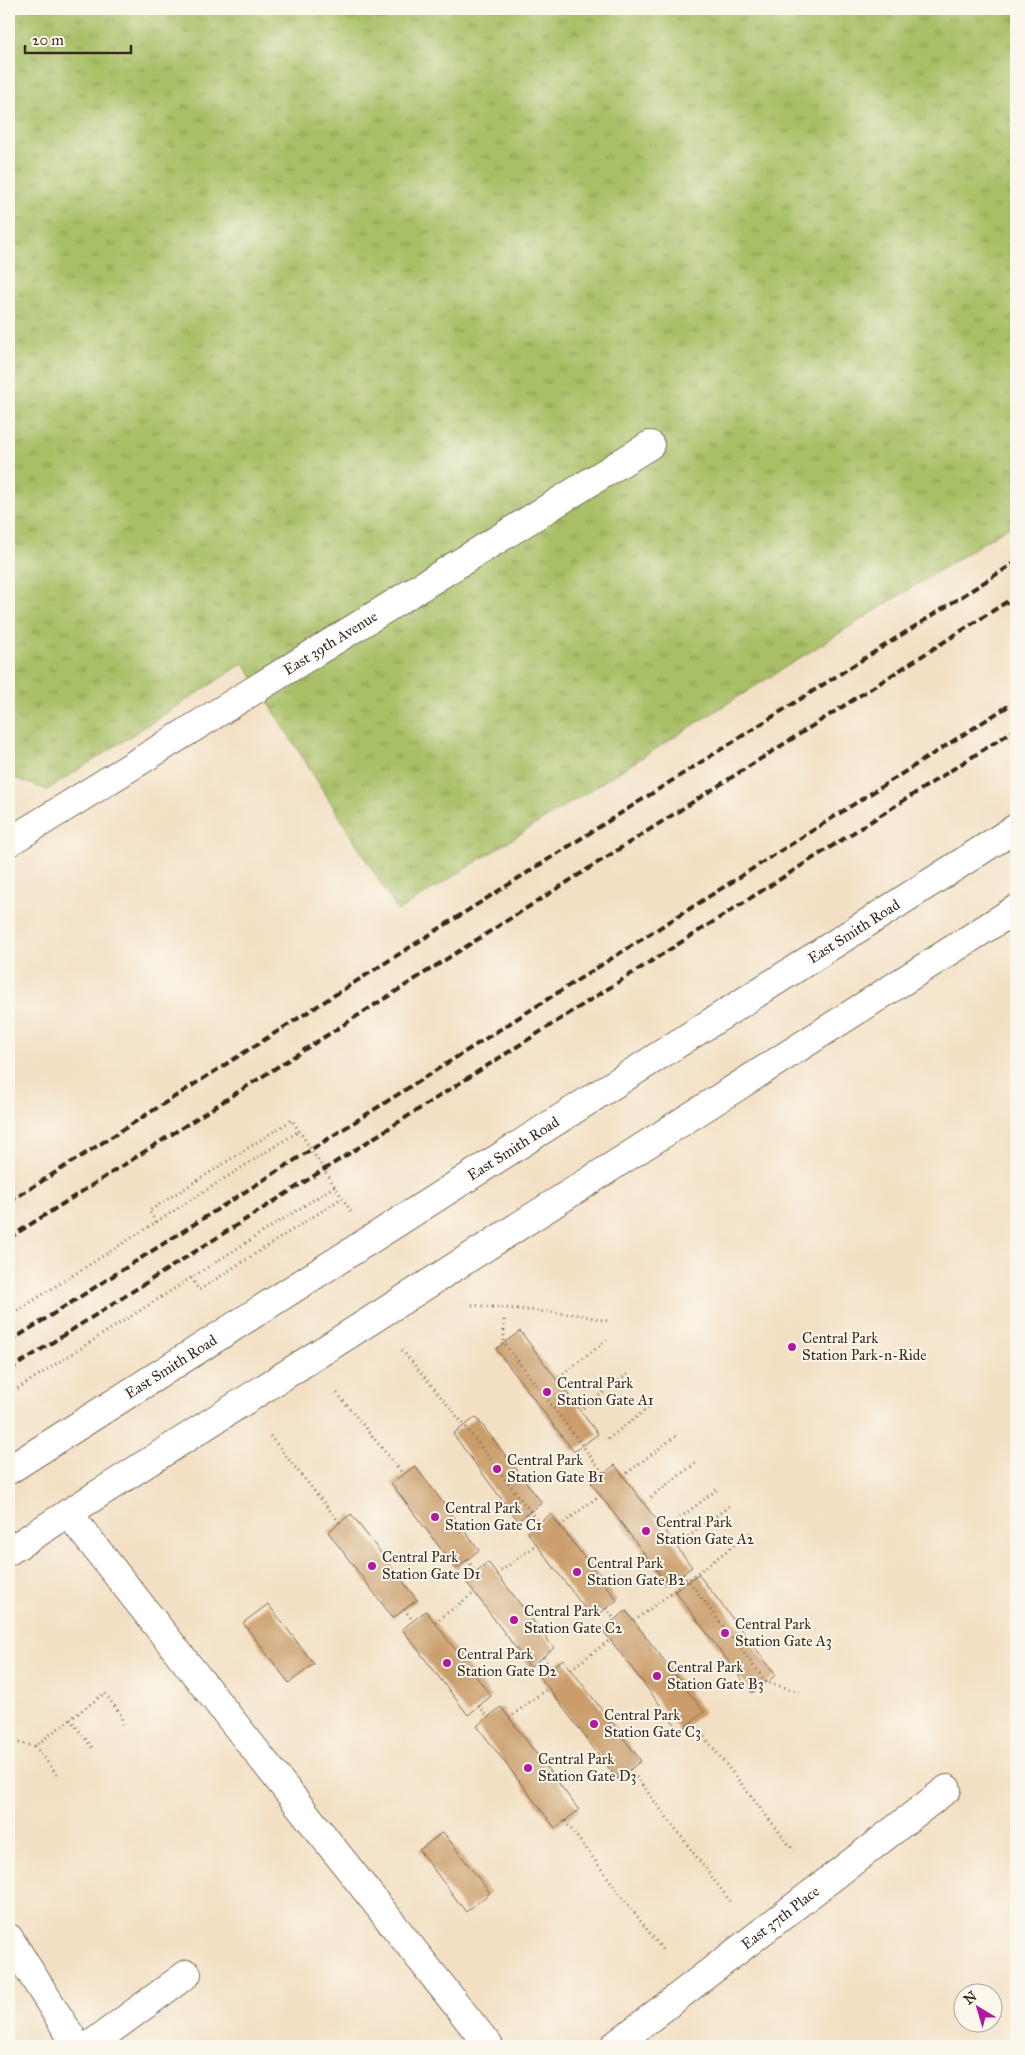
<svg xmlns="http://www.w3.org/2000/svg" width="1025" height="2055" viewBox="0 0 1025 2055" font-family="'IM FELL Great Primer',serif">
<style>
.grass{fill:url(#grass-tufts);stroke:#717442}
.building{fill:#ca9d6b}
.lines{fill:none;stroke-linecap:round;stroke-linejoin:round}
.minor-casing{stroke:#7b6a58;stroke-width:30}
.path{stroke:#7b6a58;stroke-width:3;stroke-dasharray:1 4;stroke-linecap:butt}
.minor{stroke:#fff;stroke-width:28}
.rail{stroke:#3b2a1e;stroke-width:4;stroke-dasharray:8 4;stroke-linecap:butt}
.poi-dot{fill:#b5179e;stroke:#fbf7ec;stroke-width:2}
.labels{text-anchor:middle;stroke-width:4;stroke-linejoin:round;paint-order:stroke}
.street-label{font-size:15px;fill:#3b2a1e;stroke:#fbf7ec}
.poi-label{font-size:15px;fill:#3b2a1e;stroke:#fbf7ec;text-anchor:start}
</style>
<defs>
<pattern id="grass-tufts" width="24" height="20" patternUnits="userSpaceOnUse" patternTransform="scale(1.25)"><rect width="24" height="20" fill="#a7bf65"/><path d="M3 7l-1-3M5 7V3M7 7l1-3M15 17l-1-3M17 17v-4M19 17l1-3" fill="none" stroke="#899b53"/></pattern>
</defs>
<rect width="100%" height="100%" fill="#fbf7ec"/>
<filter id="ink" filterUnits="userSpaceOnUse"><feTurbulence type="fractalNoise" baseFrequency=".02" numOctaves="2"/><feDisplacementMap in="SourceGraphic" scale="10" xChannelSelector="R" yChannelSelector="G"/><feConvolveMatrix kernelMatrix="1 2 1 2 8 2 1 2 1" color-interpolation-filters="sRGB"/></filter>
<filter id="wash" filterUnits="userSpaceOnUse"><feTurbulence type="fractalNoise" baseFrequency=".0096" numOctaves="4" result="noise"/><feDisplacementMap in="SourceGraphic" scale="20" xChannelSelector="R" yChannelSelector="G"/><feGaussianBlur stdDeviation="1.12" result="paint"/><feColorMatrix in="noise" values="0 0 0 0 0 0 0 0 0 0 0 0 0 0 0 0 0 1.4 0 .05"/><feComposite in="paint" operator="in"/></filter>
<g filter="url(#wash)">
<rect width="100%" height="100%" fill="#f3e0c4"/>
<path class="grass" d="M9 9H1016V522L398 911 244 663 47 790 9 776Z"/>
<g id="blocks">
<path class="building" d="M520 1331 598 1434 574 1452 496 1349Z
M476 1417 542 1503 518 1521 453 1434Z
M615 1465 692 1567 668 1585 591 1483Z
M415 1466 479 1550 456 1569 391 1483Z
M351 1514 417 1600 393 1618 328 1532Z
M551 1514 617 1600 593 1619 527 1532Z
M488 1562 554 1648 530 1667 465 1580Z
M698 1574 776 1675 752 1693 675 1591Z
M268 1604 314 1664 289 1683 243 1623Z
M426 1611 491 1696 468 1715 402 1629Z
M626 1611 704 1712 680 1731 602 1629Z
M563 1659 641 1761 617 1779 540 1677Z
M501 1707 579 1810 555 1828 477 1726Z
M443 1832 490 1893 466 1912 419 1850Z"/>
</g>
</g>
<g filter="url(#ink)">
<use href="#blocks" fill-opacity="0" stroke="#7b6a58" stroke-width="1"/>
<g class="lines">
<defs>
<g id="minor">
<path id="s1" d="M9 842 650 445"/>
<path id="s2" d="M9 1470 1016 828"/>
<path d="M68 1513 489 2046"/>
<path d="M9 1551 1016 909"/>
<path d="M9 1938 77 2046"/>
<path d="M89 2046 187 1974"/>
<path id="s3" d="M614 2046 947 1789"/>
</g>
</defs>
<use href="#minor" class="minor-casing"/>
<path class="path" d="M156 1222 149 1211 292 1120 352 1213
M191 1278 199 1290 342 1198
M472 1305 581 1315 608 1321
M9 1316 299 1131
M504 1320V1343L604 1474
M402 1350 465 1426 539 1523
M559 1377 607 1340
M337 1393 403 1474
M9 1394 335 1186
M583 1408 629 1373
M270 1436 340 1523
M608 1439 653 1404
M623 1476 677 1435
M651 1497 698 1461
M672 1524 719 1488
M560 1526 600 1495
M684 1540 732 1504
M467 1560 476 1571
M497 1574 537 1544
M683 1574 766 1682 799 1692
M606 1608 615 1620
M404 1609 413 1621
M634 1621 753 1531
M435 1622 474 1593
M543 1657 551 1668
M571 1669 610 1640
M479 1706 488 1717
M509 1718 548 1688
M70 1719 94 1750
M692 1721 794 1851
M9 1741 35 1746 105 1693 121 1715 123 1727
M35 1746 59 1777
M630 1769 730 1901
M565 1821 664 1952"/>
<use href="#minor" class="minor"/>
<path class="rail" d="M9 1202 1016 562
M9 1238 1016 596
M9 1342 1016 701
M9 1370 1016 729"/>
</g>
</g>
<g class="poi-dot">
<circle cx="792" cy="1347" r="5"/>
<circle cx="547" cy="1392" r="5"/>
<circle cx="497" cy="1469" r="5"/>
<circle cx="435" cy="1517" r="5"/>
<circle cx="646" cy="1531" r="5"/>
<circle cx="372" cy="1566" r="5"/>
<circle cx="577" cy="1572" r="5"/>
<circle cx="514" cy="1620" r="5"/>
<circle cx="725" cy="1633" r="5"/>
<circle cx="447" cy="1663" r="5"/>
<circle cx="657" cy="1676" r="5"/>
<circle cx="594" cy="1724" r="5"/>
<circle cx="528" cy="1768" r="5"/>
</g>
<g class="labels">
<g class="street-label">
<text dy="5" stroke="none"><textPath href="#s1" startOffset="378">East 39th Avenue</textPath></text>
<text dy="5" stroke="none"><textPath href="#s2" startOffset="1002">East Smith Road</textPath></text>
<text dy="5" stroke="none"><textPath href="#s2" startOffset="598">East Smith Road</textPath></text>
<text dy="5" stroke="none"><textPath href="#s2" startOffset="192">East Smith Road</textPath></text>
<text dy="5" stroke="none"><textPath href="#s3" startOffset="210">East 37th Place</textPath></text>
</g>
<g class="poi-label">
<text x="802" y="1343">Central Park<tspan x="802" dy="17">Station Park-n-Ride</tspan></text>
<text x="557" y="1388">Central Park<tspan x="557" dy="17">Station Gate A1</tspan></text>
<text x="507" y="1465">Central Park<tspan x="507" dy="17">Station Gate B1</tspan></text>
<text x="445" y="1513">Central Park<tspan x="445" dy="17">Station Gate C1</tspan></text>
<text x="656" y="1527">Central Park<tspan x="656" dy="17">Station Gate A2</tspan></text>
<text x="382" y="1562">Central Park<tspan x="382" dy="17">Station Gate D1</tspan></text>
<text x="587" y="1568">Central Park<tspan x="587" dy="17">Station Gate B2</tspan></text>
<text x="524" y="1616">Central Park<tspan x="524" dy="17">Station Gate C2</tspan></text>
<text x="735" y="1629">Central Park<tspan x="735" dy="17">Station Gate A3</tspan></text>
<text x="457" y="1659">Central Park<tspan x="457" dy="17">Station Gate D2</tspan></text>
<text x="667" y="1672">Central Park<tspan x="667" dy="17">Station Gate B3</tspan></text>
<text x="604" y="1720">Central Park<tspan x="604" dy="17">Station Gate C3</tspan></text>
<text x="538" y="1764">Central Park<tspan x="538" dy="17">Station Gate D3</tspan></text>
</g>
</g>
<rect width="1025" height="2055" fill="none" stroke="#fbf7ec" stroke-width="30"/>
<g transform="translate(978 2008) rotate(322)"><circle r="24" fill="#fbf7ec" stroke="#aea59a"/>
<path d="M0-4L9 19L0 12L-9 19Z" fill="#b5179e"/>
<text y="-8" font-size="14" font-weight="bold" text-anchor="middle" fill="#3b2a1e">N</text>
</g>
<path d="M25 45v8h106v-8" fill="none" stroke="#3b2a1e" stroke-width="2.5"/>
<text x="32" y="45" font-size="15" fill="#3b2a1e" stroke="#fbf7ec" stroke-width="4" paint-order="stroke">20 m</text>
</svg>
